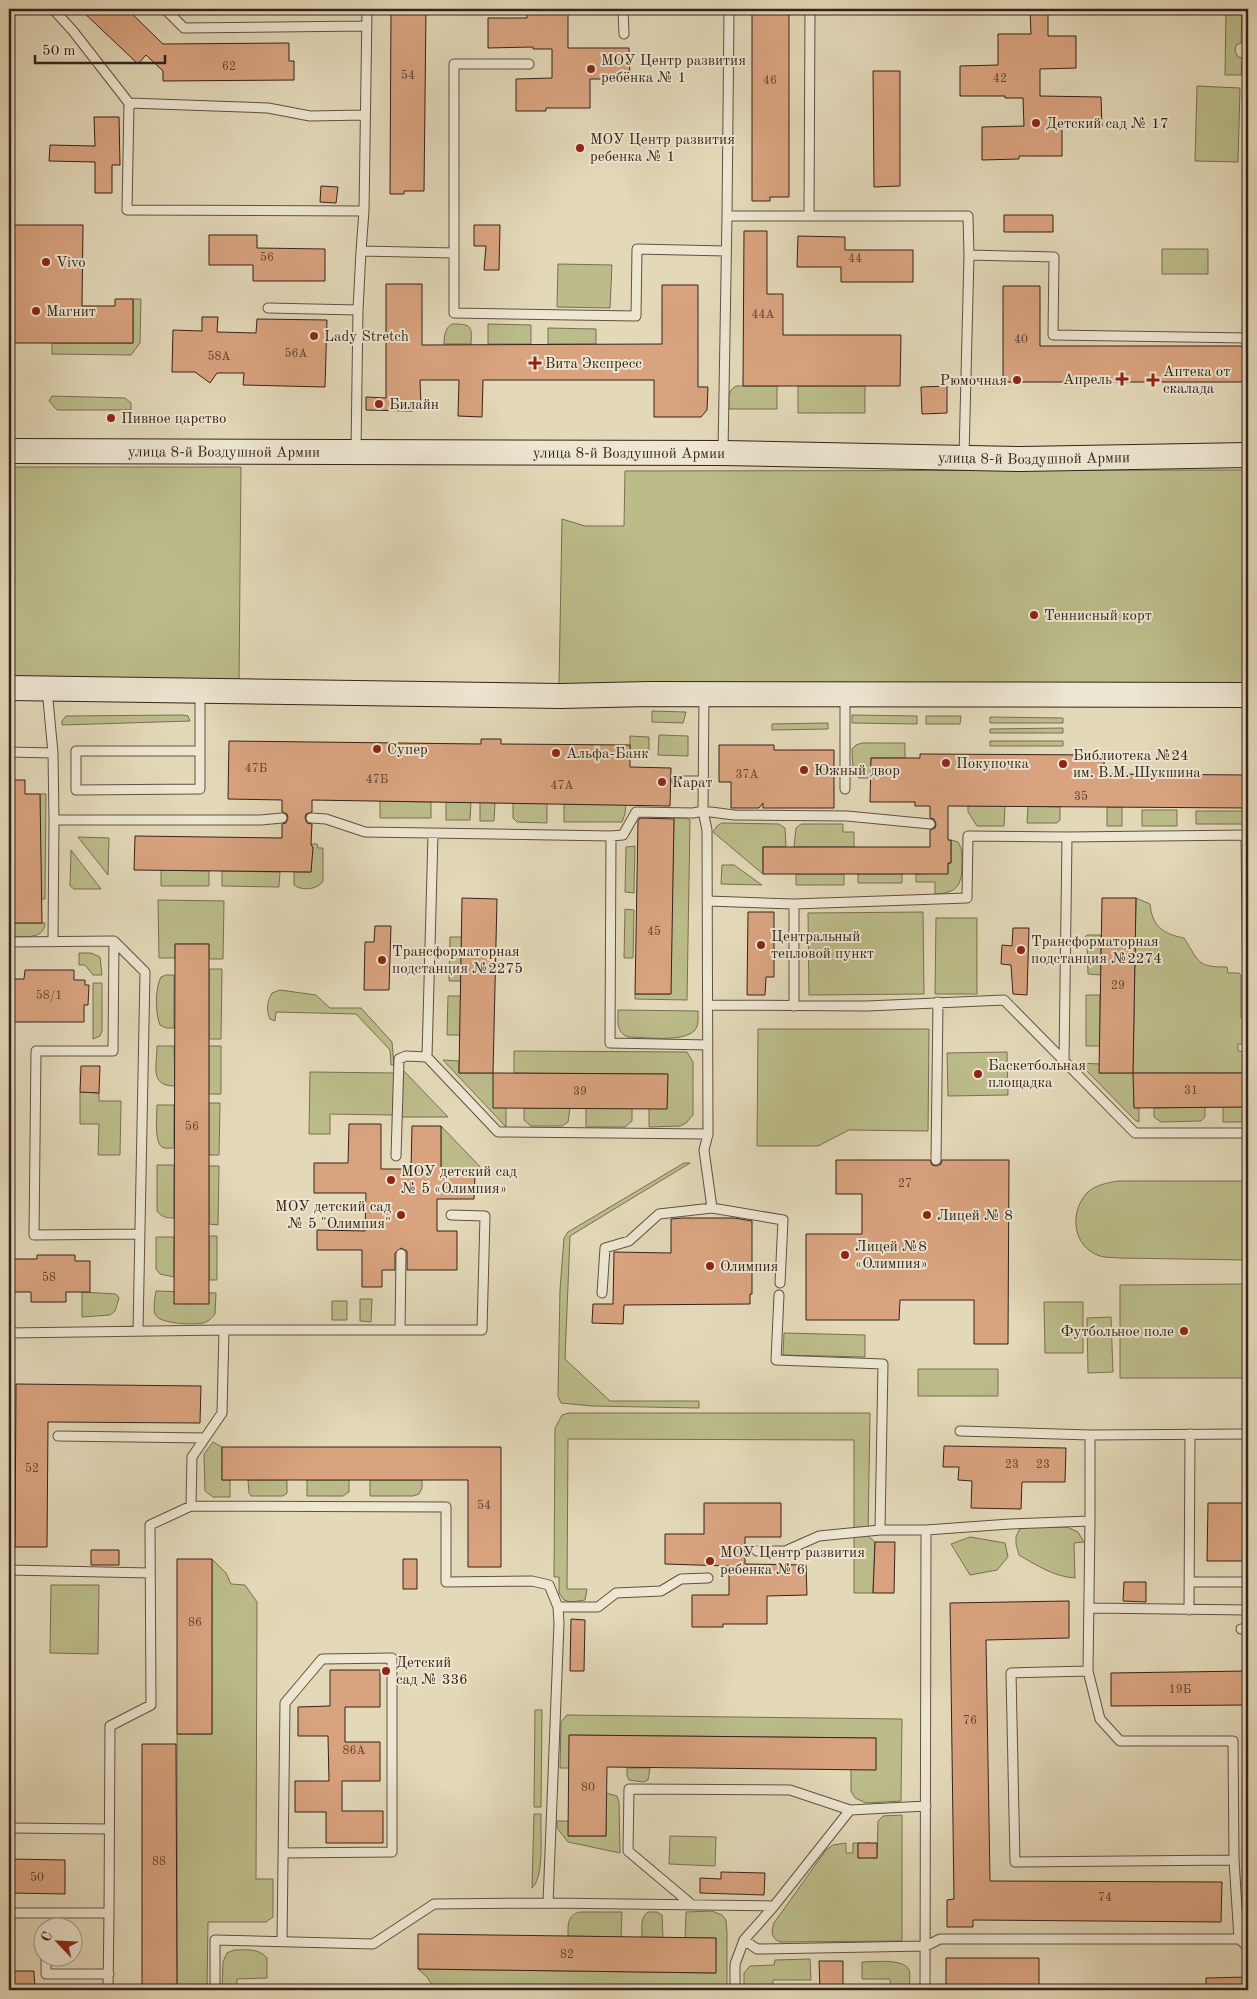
<svg xmlns="http://www.w3.org/2000/svg" width="1257" height="1999" viewBox="0 0 1257 1999" font-family="'Old Standard TT',serif">
<style>
.green{fill:#bbbc8a;stroke:#786f52}
.building{fill:#d9a37f;stroke:#36221a}
.lines{fill:none;stroke-linecap:round;stroke-linejoin:round}
.lane-casing{stroke:#615042;stroke-width:11}
.secondary-casing{stroke:#36221a;stroke-width:26}
.lane{stroke:#ede6d1;stroke-width:9}
.secondary{stroke:#ede6d1;stroke-width:24}
.poi-dot{fill:#8f2418;stroke:#ede6d1;stroke-width:2}
.labels{text-anchor:middle;stroke-width:4;stroke-linejoin:round;paint-order:stroke}
.number-label{font-size:12px;fill:#5f4233}
.poi-label{font-size:15px;fill:#36221a;stroke:#ede6d1;text-anchor:start}
.street-label{font-size:15px;fill:#36221a;stroke:#ede6d1}
</style>
<rect width="100%" height="100%" fill="#e3d8b8"/>
<filter id="stains"><feTurbulence type="fractalNoise" baseFrequency=".004" numOctaves="4"/><feColorMatrix values="0 0 0 0 .2 0 0 0 0 .09 0 0 0 0 .02 0 0 0 .5 -.17"/></filter>
<radialGradient id="worn" r=".72"><stop offset=".6" stop-color="#630" stop-opacity="0"/><stop offset="1" stop-color="#630" stop-opacity=".3"/></radialGradient>
<path class="green" d="M1226 9H1242L1241 43 1236 45 1235 51 1238 57 1242 58 1241 75H1225Z
M1197 86 1240 88 1238 162 1195 161Z
M1162 249H1208V274H1162Z
M558 264 612 265 610 308 557 307Z
M133 299H141L140 343 131 355 52 354V343H133Z
M452 324C472 324 472 326 471 344H444C444 336 445 328 452 324Z
M488 324 531 325V344H488Z
M548 328 596 329V344H548Z
M736 386H777V409H729C729 399 727 391 736 386Z
M798 386H865V413H798Z
M52 396 125 398 131 403V410H57L49 401Z
M9 467H241L239 683 9 682Z
M1248 470V687L559 685 562 519 585 526H624L625 471Z
M652 711 686 712 683 723 652 722Z
M182 715 188 716 190 721 62 725V721L66 716Z
M852 715 917 716V724L852 723Z
M926 716H961L960 724H926Z
M990 717 1063 718V723H990Z
M828 723V729L772 730V724Z
M1063 728V733H990V729Z
M659 735 688 736V756L658 755Z
M630 736 649 737V754H630Z
M990 741H1063V746H990Z
M862 743H905V758H871V778H859L853 771 852 749 856 745Z
M40 794H46L45 899H41Z
M380 801 431 802V818H380Z
M446 802H471L470 820H446Z
M480 802 495 803 494 821H480Z
M513 803H547V823L517 822 513 818Z
M564 804H626L625 814 622 822H564Z
M968 806H1005L1004 826H977L968 812Z
M1028 806 1060 807V820L1057 823H1027Z
M1107 807H1122V826H1107Z
M1142 810H1177V826H1142Z
M1196 811H1245L1244 824H1196Z
M674 818H686L690 820 687 1000 635 999V994H670Z
M722 823 779 824 785 828 786 847H763V874L713 832 717 826Z
M801 824H843V832H854V847H794L796 828Z
M78 837 109 838 108 875Z
M951 840 958 842C962 848 962 853 962 861 962 883 960 893 935 894V882H916V874L948 873V863H951Z
M311 844H317L318 848H323V881C318 890 301 891 294 885V872H311Z
M635 846 634 893 625 892 626 847Z
M71 850 101 889H74L70 886Z
M722 865H734L762 885 721 884Z
M161 870 209 871V886H161Z
M222 871 280 872 279 887 222 886Z
M796 874H844V885H796Z
M858 874H902V883H858Z
M1136 898 1150 904C1152 926 1163 934 1184 938 1200 963 1197 967 1227 967L1228 973H1239L1241 975V1018H1248V1044H1238V1051L1248 1052V1073H1134V1107L1139 1108V1122L1135 1120 1079 1063 1100 1064V1073H1133Z
M158 900 224 901 223 959H209V944H175V958H159Z
M625 909 634 910 633 958H624Z
M923 912 924 994 809 995 808 913Z
M936 918H977V994H935Z
M9 923H45C44 941 22 936 9 936Z
M1087 935H1101V975L1088 974 1087 944 1081 941Z
M450 937H462L461 981H449Z
M79 953H91L100 957 102 975H93L85 965H79Z
M209 969H222L221 1039H209Z
M166 975H174V1028H166L160 1025C155 1013 155 988 161 977Z
M93 983H102V1031L100 1036 93 1039Z
M280 990 316 995 330 1008H361L392 1042 394 1065H391L390 1050 356 1014 276 1012 275 1021 270 1019C266 1010 267 1002 272 993Z
M1086 995H1100V1046H1086Z
M448 996H461L460 1035H447Z
M618 1010 698 1011C698 1018 699 1025 695 1030 684 1043 644 1037 628 1037 616 1032 618 1022 618 1010Z
M758 1029H929L928 1131 849 1130 818 1146H757Z
M157 1046H174L175 1086C149 1086 157 1066 157 1046Z
M209 1046H221V1094H209Z
M514 1051 687 1052 693 1062V1115L686 1123 680 1126 649 1127V1108H667V1074L514 1073Z
M1007 1052 1008 1095 948 1096 947 1053Z
M443 1060 459 1061V1073H493L506 1108V1127Z
M403 1070 448 1117H402Z
M310 1072 394 1073 393 1115 330 1114V1134H309Z
M80 1092 99 1093V1101H121L120 1155H98L99 1124H80Z
M209 1103H220L219 1155H209Z
M157 1105H174V1148C170 1148 165 1149 162 1147 154 1142 157 1114 157 1105Z
M1205 1107V1117L1201 1121 1161 1122 1154 1117V1108Z
M1223 1107H1248V1122H1223Z
M524 1108H570L568 1122 562 1126H531L524 1120Z
M586 1108H632V1121L625 1127H586Z
M441 1126 487 1174 475 1176H441Z
M684 1163H690L570 1236 565 1359 610 1401H699V1408L592 1406 561 1403 558 1396 560 1290 564 1238 568 1232Z
M157 1165H174V1218C166 1218 162 1217 157 1211Z
M209 1166H219L218 1225 209 1224Z
M1118 1181H1248V1260L1119 1258C1113 1257 1105 1258 1100 1256 1073 1247 1069 1214 1086 1194 1094 1185 1107 1183 1118 1181Z
M209 1236H217V1280H209Z
M156 1237H174V1277L160 1274 156 1269Z
M1248 1284V1378H1120V1285Z
M156 1291 216 1293 215 1314C212 1318 208 1322 203 1323 193 1325 158 1324 155 1314 153 1307 155 1297 156 1291Z
M82 1292 116 1294 119 1298 115 1311 110 1315 82 1317Z
M360 1299H372L371 1322 360 1321Z
M332 1301H347V1320H332Z
M1044 1302H1083V1353H1045Z
M1111 1317 1113 1372 1088 1373 1087 1318Z
M784 1333 865 1335V1357L783 1355Z
M918 1369H998V1396H918Z
M569 1413H870L868 1536 875 1542 873 1593H854V1440L568 1439 567 1589H587L585 1600 570 1602 564 1600 559 1593V1577H554L555 1428 562 1415Z
M213 1442 222 1447V1480H230V1497H213L205 1491 204 1454Z
M9 1472H16L15 1515H9Z
M248 1480H287V1493L283 1496H251L249 1493Z
M307 1480H349V1492L343 1496H307Z
M370 1480H422V1488L419 1494 413 1496H370Z
M1024 1527H1067L1078 1532 1084 1542 1074 1543 1075 1578C1055 1577 1036 1565 1019 1555L1016 1544V1537L1019 1530Z
M970 1537 1005 1543 1008 1557 997 1570 970 1575 951 1544Z
M212 1559 226 1573 231 1584 245 1585 257 1602 256 1879H273V1917L266 1922H208L207 1990H177V1734H212Z
M51 1585H99L98 1654 50 1653Z
M535 1710H542L541 1807H534Z
M567 1715 902 1719 901 1801 866 1803 855 1798 851 1791V1769L876 1738 570 1735 569 1768H560L561 1722Z
M627 1768H650L648 1780 643 1782 629 1780 627 1776Z
M606 1793 617 1796 619 1802 620 1853 568 1842 557 1828V1821H568L569 1836H606Z
M534 1814H541C540 1832 545 1876 532 1888Z
M902 1815V1941L780 1942C771 1938 771 1932 774 1923L826 1850 833 1845 846 1843V1853H853V1843H858V1858L866 1857V1843H870V1858H877L878 1821 883 1816Z
M670 1836 716 1837 715 1866 669 1864Z
M712 1911 722 1915 726 1920 727 1933V1990H435L427 1977 418 1969 715 1973 716 1938H685L686 1912Z
M580 1912H622L621 1937 568 1936C568 1925 567 1915 580 1912Z
M648 1912H657L662 1915 663 1938 642 1937C642 1928 640 1917 648 1912Z
M234 1950C247 1950 259 1948 267 1958V1978L237 1979V1990H222L223 1962 227 1953Z
M810 1959 811 1980H773V1990H744V1973L750 1966 774 1965 775 1960Z
M862 1962C873 1962 904 1958 909 1970 911 1975 909 1984 909 1990H891L890 1979H862Z"/>
<path class="building" d="M80 9H127L163 44 289 43V61H294V80L163 81V71L146 55 138 64Z
M391 9H426L424 191H404V194H390Z
M527 9H568V48H629L630 79H590V108H546V111H516V79L552 78V49H533V47L488 48V18H527Z
M752 9H789V197H770V201H752Z
M1030 9H1048V36H1076V68L1040 69V96L1101 97 1102 127 1062 128V156H1019V159L982 160V127L1024 126 1023 98H1005V96H960V66L998 65V34H1031Z
M873 71H900V186L874 187Z
M94 117H119L120 165H112V193H95V162L49 161 50 145 95 146Z
M321 186 338 187 336 203 320 202Z
M1004 215H1053V232H1004Z
M9 225H83L82 306H115V299H133V343H9Z
M474 225H500L499 270H484L486 246H474Z
M744 231H767V294H783V335H901L900 386H743Z
M209 235H257V248L325 249V281H253V265H209Z
M798 236 845 237V250H913V282H841V267H797Z
M386 284H422V345L662 344V285H698V387H708L707 410 701 417H654V380H483L482 417 458 416 459 380H420L421 407H413V411L366 410V397L386 398Z
M1003 286H1040V346H1248V382H1003Z
M202 317H218L217 332 256 333 257 319 327 320 325 387 243 385 244 373H217L210 383 195 372H172L173 330 202 331Z
M947 386V413L922 414 921 387Z
M481 739H501V744L630 745V767L671 768 670 806 312 800V812L306 814 305 818 307 823 312 824 311 844 313 848 311 872 134 870 135 836 282 838V824L286 823 288 818 287 814 282 812V800L228 799 229 741 481 744Z
M719 745H774V750H834V808H763V803L759 808H731V782H719Z
M920 754 1104 755V774L1248 775V808L948 806V840H951V863H948V874H763V847H930V830L935 828 936 824 934 819 930 818V806H915V802H870L871 758H920Z
M9 780H25V794H40L42 923H9Z
M640 818 674 819 671 994H635L638 821Z
M462 898 497 899 493 1073H459Z
M1102 898H1136L1133 1073H1099Z
M748 912H774V977H766L765 995H747Z
M375 926H391L389 990H364L365 942H374Z
M1013 928H1029L1027 995 1013 994 1011 965 1001 964 1002 945 1012 946Z
M175 944H209V1304H174Z
M25 970H74V980H85V985H89L88 1005H84V1022H9V979H24Z
M81 1066H100L99 1093 80 1092Z
M493 1073 668 1074 667 1109 493 1108Z
M1133 1073H1248V1107L1134 1108Z
M349 1124H381V1169H411L412 1126H441V1176H475L474 1199H437V1231H457V1270H407V1251L401 1248 395 1253V1270H382V1287H362V1250H317V1230L365 1231 366 1193H314V1163H348Z
M836 1160H930L932 1165 936 1166 941 1164 942 1160H1009L1008 1344H974V1300H900L899 1320H806V1234H862V1194H836Z
M683 1218H734L752 1221V1294H750V1304L624 1305 623 1324 592 1323 593 1304H613L614 1252 671 1253V1219Z
M37 1255H75V1261H90V1292H66V1302H31V1292H9V1259H37Z
M16 1384 201 1386 200 1423 48 1422 47 1547H15Z
M944 1446 1066 1448 1065 1482H1022L1021 1509 971 1508 972 1481 958 1480 959 1467H943Z
M222 1447H501V1567H468V1480H222Z
M704 1503H781V1537H745V1564L806 1565 807 1595 767 1596V1624H723V1627H692V1595H729V1566L665 1564V1534H704Z
M1208 1503H1245L1244 1519H1248V1545H1244L1243 1561H1207Z
M875 1542H895L894 1593H873Z
M91 1550H119V1565H91Z
M177 1559H212V1734H177Z
M403 1559H417V1589H403Z
M1124 1582H1146V1602L1123 1601Z
M1069 1601V1638L986 1640 990 1881 1222 1882 1221 1922 973 1920V1927H947V1900L954 1899 950 1603Z
M571 1619 585 1620 584 1671H570Z
M330 1670H380V1707H345V1742H380V1781H342V1811H383V1843H326V1812H295V1781H329L328 1736H298V1707L330 1706Z
M1248 1671V1705L1111 1706V1673Z
M569 1735 876 1738V1770L607 1767 606 1836H568Z
M142 1744H176L177 1990H142Z
M858 1843H877V1858H858Z
M9 1859 65 1860V1894L9 1893Z
M721 1872 765 1873 764 1895 700 1893V1878L721 1879Z
M418 1934 716 1938V1973L418 1969Z
M946 1958H1039V1990H946Z
M819 1961H843V1990H820Z
M9 1971H34L35 1990H9Z
M1248 1977V1990H1206V1978Z"/>
<g class="lines">
<defs>
<path id="lane" d="M53 9 73 31 129 103 268 108 310 116 365 115
M165 9 184 28 366 26
M623 9 624 34
M129 103 127 210 364 211
M809 215 810 9
M727 216 729 9
M361 251 364 211 367 9
M454 253V64H529
M268 308 358 310
M356 450 358 310 361 251 454 253V313L636 316 637 249 726 251
M723 452 727 216H968L969 255
M964 456 969 255 1054 257 1053 335 1248 338
M47 689 53 753 54 820 53 942
M200 690V789L76 790V751H200
M704 694 703 811 707 830 708 1134 704 1150 712 1208 783 1220 780 1283
M845 695V789
M9 752 53 753
M677 781H703
M311 818 326 819 365 832 611 836 623 835 636 812 693 813 703 811 734 815 847 816 930 824
M54 820H261L282 818
M611 836 610 1043 708 1045
M1246 836 1248 1012
M1067 837 1248 835
M708 901 794 904V1006
M794 904 967 898 968 836 1067 837 1064 1061
M114 941 113 1051H36L34 1235 140 1234
M9 942 114 941 145 972 138 1331
M708 1005 867 1006 1004 1000 1135 1133H1248
M427 1057 433 834
M396 1156 399 1059 406 1056 427 1057 498 1132 708 1134
M936 1160 938 1002
M602 1293 605 1248 629 1241 659 1214 712 1208
M779 1295 776 1360 883 1364 880 1530H926
M224 1330 222 1413 192 1457 191 1506 446 1507V1582L532 1581 549 1585 558 1607 559 1623 548 1903 774 1906 744 1940 735 1964V1990
M400 1330 401 1254
M9 1333 224 1330H482L485 1216 451 1215
M960 1431 1090 1435 1248 1434
M58 1436 205 1438
M757 1551H785L819 1536 880 1530
M9 1570 150 1573
M1189 1582H1248
M558 1607H598L616 1593 661 1591 681 1579 708 1578
M1090 1608 1248 1610
M1189 1610 1190 1434
M1241 1629H1248
M1088 1671 1100 1719 1120 1741H1233L1234 1860
M9 1828 109 1829
M691 1904 628 1851 629 1789 790 1790 850 1810
M774 1906 850 1810 926 1806
M9 1913H109L110 1726 151 1705 150 1525 191 1506
M1239 1939 1248 1947
M744 1940 757 1949 926 1946 940 1939H1239L1234 1860 1015 1862 1011 1673 1088 1671 1090 1521
M282 1941 285 1703 322 1659 392 1658V1852L283 1853
M46 1956V1974H109
M108 1990 109 1913
M215 1990V1940L373 1944 434 1904 548 1903
M925 1990 926 1530 1010 1524 1090 1521V1435"/>
<g id="secondary">
<path id="s1" d="M9 451 723 453 1021 459 1248 455"/>
<path d="M9 688 561 696 650 694 1248 695"/>
</g>
</defs>
<use href="#lane" class="lane-casing"/>
<use href="#secondary" class="secondary-casing"/>
<use href="#lane" class="lane"/>
<use href="#secondary" class="secondary"/>
</g>
<g class="poi-dot">
<circle cx="591" cy="69" r="5"/>
<circle cx="1036" cy="123" r="5"/>
<circle cx="580" cy="148" r="5"/>
<circle cx="46" cy="262" r="5"/>
<circle cx="36" cy="311" r="5"/>
<circle cx="314" cy="336" r="5"/>
<path d="M532.5 355.5h5v5h5v5h-5v5h-5v-5h-5v-5h5z"/>
<path d="M1119.5 371.5h5v5h5v5h-5v5h-5v-5h-5v-5h5z"/>
<circle cx="1017" cy="380" r="5"/>
<path d="M1150.5 372.5h5v5h5v5h-5v5h-5v-5h-5v-5h5z"/>
<circle cx="379" cy="404" r="5"/>
<circle cx="111" cy="418" r="5"/>
<circle cx="1034" cy="615" r="5"/>
<circle cx="377" cy="749" r="5"/>
<circle cx="556" cy="753" r="5"/>
<circle cx="946" cy="763" r="5"/>
<circle cx="1063" cy="764" r="5"/>
<circle cx="804" cy="770" r="5"/>
<circle cx="662" cy="782" r="5"/>
<circle cx="761" cy="945" r="5"/>
<circle cx="1021" cy="950" r="5"/>
<circle cx="382" cy="960" r="5"/>
<circle cx="978" cy="1074" r="5"/>
<circle cx="391" cy="1180" r="5"/>
<circle cx="401" cy="1215" r="5"/>
<circle cx="927" cy="1215" r="5"/>
<circle cx="845" cy="1255" r="5"/>
<circle cx="710" cy="1266" r="5"/>
<circle cx="1184" cy="1331" r="5"/>
<circle cx="710" cy="1561" r="5"/>
<circle cx="386" cy="1671" r="5"/>
</g>
<g class="labels">
<g class="number-label">
<text x="229" y="70">62</text>
<text x="408" y="79">54</text>
<text x="1000" y="82">42</text>
<text x="770" y="84">46</text>
<text x="267" y="261">56</text>
<text x="855" y="262">44</text>
<text x="763" y="318">44А</text>
<text x="1021" y="343">40</text>
<text x="296" y="357">56А</text>
<text x="219" y="360">58А</text>
<text x="256" y="772">47Б</text>
<text x="747" y="778">37А</text>
<text x="377" y="783">47Б</text>
<text x="562" y="789">47А</text>
<text x="1081" y="800">35</text>
<text x="654" y="935">45</text>
<text x="1118" y="989">29</text>
<text x="49" y="999">58/1</text>
<text x="1191" y="1094">31</text>
<text x="580" y="1095">39</text>
<text x="192" y="1130">56</text>
<text x="905" y="1187">27</text>
<text x="49" y="1281">58</text>
<text x="1012" y="1468">23</text>
<text x="1043" y="1468">23</text>
<text x="32" y="1472">52</text>
<text x="484" y="1509">54</text>
<text x="195" y="1626">86</text>
<text x="1180" y="1693">19Б</text>
<text x="970" y="1724">76</text>
<text x="354" y="1754">86А</text>
<text x="588" y="1791">80</text>
<text x="159" y="1865">88</text>
<text x="37" y="1881">50</text>
<text x="1105" y="1901">74</text>
<text x="567" y="1958">82</text>
</g>
<g class="poi-label">
<text x="601" y="65">МОУ Центр развития<tspan x="601" dy="17">ребёнка № 1</tspan></text>
<text x="1046" y="128">Детский сад № 17</text>
<text x="590" y="144">МОУ Центр развития<tspan x="590" dy="17">ребенка № 1</tspan></text>
<text x="56" y="267">Vivo</text>
<text x="46" y="316">Магнит</text>
<text x="324" y="341">Lady Stretch</text>
<text x="545" y="368">Вита Экспресс</text>
<text x="1163" y="376">Аптека от<tspan x="1163" dy="17">скалада</tspan></text>
<text x="1112" y="384" text-anchor="end">Апрель</text>
<text x="1007" y="385" text-anchor="end">Рюмочная</text>
<text x="389" y="409">Билайн</text>
<text x="121" y="423">Пивное царство</text>
<text x="1044" y="620">Теннисный корт</text>
<text x="387" y="754">Супер</text>
<text x="566" y="758">Альфа-Банк</text>
<text x="1073" y="760">Библиотека №24<tspan x="1073" dy="17">им. В.М. Шукшина</tspan></text>
<text x="956" y="768">Покупочка</text>
<text x="814" y="775">Южный двор</text>
<text x="672" y="787">Карат</text>
<text x="771" y="941">Центральный<tspan x="771" dy="17">тепловой пункт</tspan></text>
<text x="1031" y="946">Трансформаторная<tspan x="1031" dy="17">подстанция №2274</tspan></text>
<text x="392" y="956">Трансформаторная<tspan x="392" dy="17">подстанция №2275</tspan></text>
<text x="988" y="1070">Баскетбольная<tspan x="988" dy="17">площадка</tspan></text>
<text x="401" y="1176">МОУ детский сад<tspan x="401" dy="17">№ 5 «Олимпия»</tspan></text>
<text x="391" y="1211" text-anchor="end">МОУ детский сад<tspan x="391" dy="17">№ 5 "Олимпия"</tspan></text>
<text x="937" y="1220">Лицей № 8</text>
<text x="855" y="1251">Лицей №8<tspan x="855" dy="17">«Олимпия»</tspan></text>
<text x="720" y="1271">Олимпия</text>
<text x="1174" y="1336" text-anchor="end">Футбольное поле</text>
<text x="720" y="1557">МОУ Центр развития<tspan x="720" dy="17">ребенка № 6</tspan></text>
<text x="396" y="1667">Детский<tspan x="396" dy="17">сад № 336</tspan></text>
</g>
<g class="street-label">
<text dy="5" stroke="none"><textPath href="#s1" startOffset="215">улица 8-й Воздушной Армии</textPath></text>
<text dy="5" stroke="none"><textPath href="#s1" startOffset="620">улица 8-й Воздушной Армии</textPath></text>
<text dy="5" stroke="none"><textPath href="#s1" startOffset="1025">улица 8-й Воздушной Армии</textPath></text>
</g>
</g>
<rect width="1257" height="1999" fill="none" stroke="#e3d8b8" stroke-width="30"/>
<rect x="10" y="10" width="1237" height="1979" fill="none" stroke="#36221a" stroke-width="2.5"/>
<rect x="15" y="15" width="1227" height="1969" fill="none" stroke="#36221a"/>
<g transform="translate(58 1942) rotate(295)"><circle r="24" fill="#ede6d1" stroke="#a49888"/>
<path d="M0-4L9 19L0 12L-9 19Z" fill="#8f2418"/>
<text y="-8" font-size="14" font-weight="bold" text-anchor="middle" fill="#36221a">С</text>
</g>
<path d="M35 55v8h130v-8" fill="none" stroke="#36221a" stroke-width="2.5"/>
<text x="42" y="55" font-size="15" fill="#36221a" stroke="#ede6d1" stroke-width="4" paint-order="stroke">50 m</text>
<rect width="100%" height="100%" filter="url(#stains)"/>
<rect width="100%" height="100%" fill="url(#worn)"/>
</svg>
